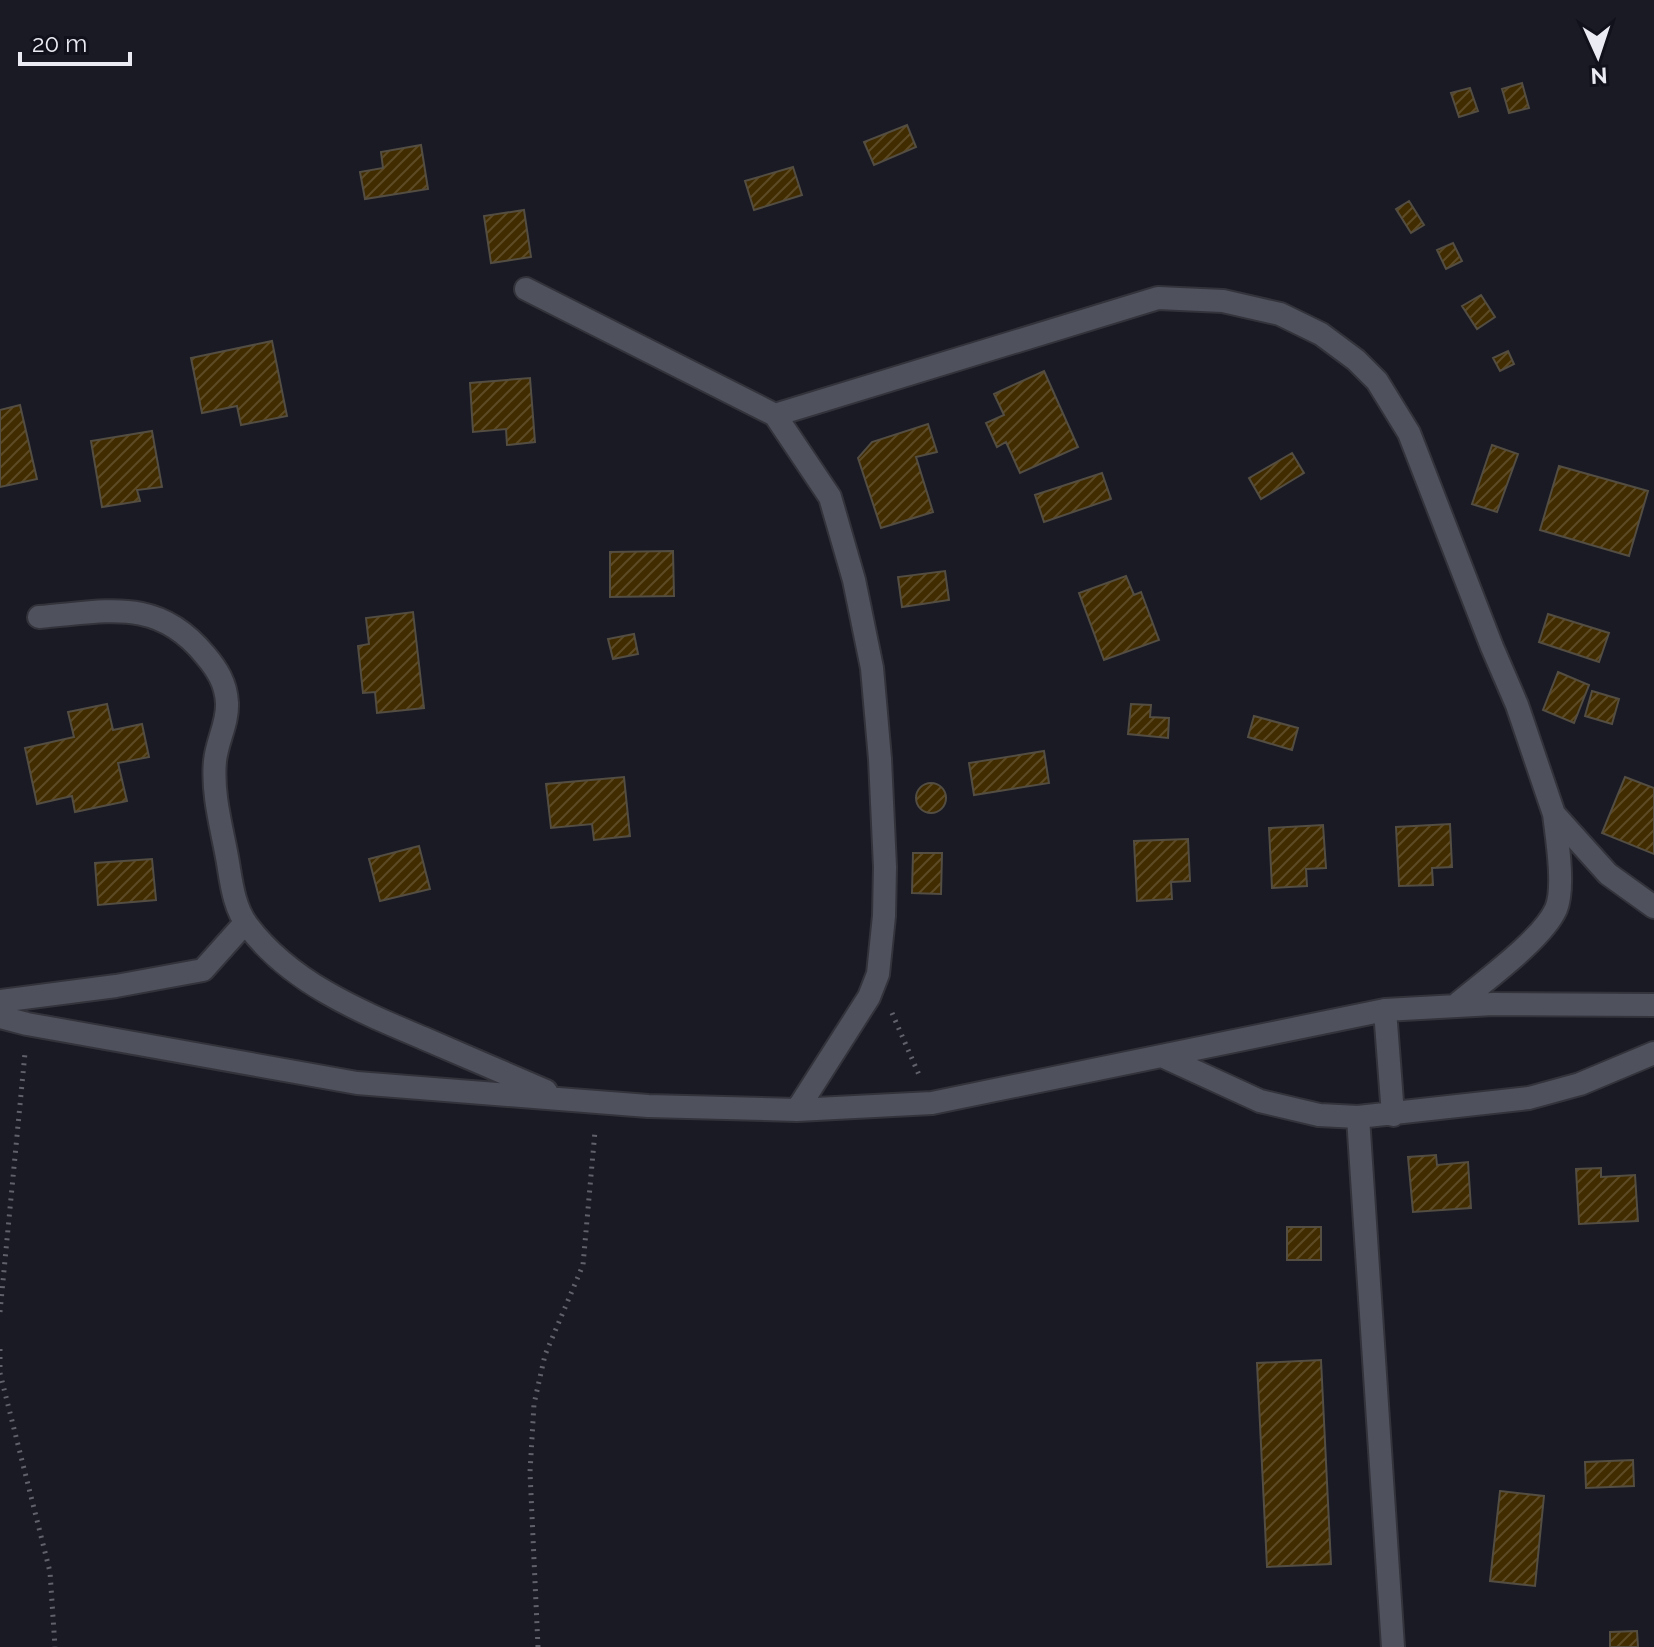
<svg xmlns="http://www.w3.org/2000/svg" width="1654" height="1647" viewBox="0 0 1654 1647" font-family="Raleway,sans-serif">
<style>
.building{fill:url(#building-hatch);stroke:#534d42;stroke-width:2}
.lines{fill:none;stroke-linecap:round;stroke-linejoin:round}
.minor-casing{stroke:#33333b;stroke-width:26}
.path{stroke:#60616a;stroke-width:5;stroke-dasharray:2 6;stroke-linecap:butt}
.minor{stroke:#4f515d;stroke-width:22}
</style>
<defs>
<pattern id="building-hatch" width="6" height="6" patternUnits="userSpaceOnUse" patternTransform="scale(2)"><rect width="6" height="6" fill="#412c00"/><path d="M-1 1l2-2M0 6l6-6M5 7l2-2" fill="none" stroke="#5d4b26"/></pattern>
</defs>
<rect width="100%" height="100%" fill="#191a24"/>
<path class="building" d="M1522 83 1529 108 1509 113 1502 89Z
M1470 88 1478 111 1459 117 1451 93Z
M907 125 916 147 874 165 864 142Z
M421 145 428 189 365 199 360 172 383 168 381 152Z
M793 167 802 195 754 210 745 181Z
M1409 201 1424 225 1411 233 1396 209Z
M524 210 531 257 491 263 484 216Z
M1453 243 1462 261 1446 269 1437 250Z
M1481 295 1495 317 1477 329 1462 306Z
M272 341 287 416 241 425 237 406 202 413 191 358Z
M1508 351 1514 364 1500 371 1493 358Z
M1044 371 1078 447 1020 473 1006 442 997 447 986 423 1004 415 994 394Z
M530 378 535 442 507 445 506 429 473 432 470 383Z
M20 405 37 479 0 487V410Z
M928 424 937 452 916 457 933 512 881 528 858 458 872 442Z
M152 431 162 487 137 490 140 501 102 507 91 441Z
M1492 445 1518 454 1497 512 1472 504Z
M1292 453 1304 473 1261 499 1249 478Z
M1559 466 1648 491 1629 556 1540 530Z
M1102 473 1111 499 1044 522 1035 495Z
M673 551 674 596 610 597V552Z
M945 571 949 600 902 607 898 577Z
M1126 576 1134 595 1141 592 1159 640 1104 660 1079 593Z
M413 612 424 708 377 713 375 692 363 693 358 646 369 644 366 618Z
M1548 614 1609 633 1599 662 1539 642Z
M634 634 638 654 613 659 608 639Z
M1558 672 1589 685 1574 723 1543 710Z
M1592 691 1619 699 1612 724 1585 716Z
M107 704 113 730 142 724 149 757 118 763 127 801 75 812 72 796 37 804 25 748 74 737 68 712Z
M1131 704 1151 705 1150 717 1169 718 1168 738 1128 734Z
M1254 716 1298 728 1292 750 1248 737Z
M1044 751 1049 783 974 795 969 763Z
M624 777 630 836 594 840 592 824 551 828 546 784Z
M1625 777 1654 788V854L1602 833Z
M916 798a15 15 0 1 1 30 0a15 15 0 1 1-30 0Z
M1450 824 1452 867 1432 868 1433 885 1399 886 1396 827Z
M1323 825 1326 868 1306 869 1307 886 1272 888 1269 828Z
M1188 839 1190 881 1171 882 1172 899 1137 901 1134 841Z
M419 846 430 889 380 901 369 859Z
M913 853H942L941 894 912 893Z
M152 859 156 900 98 905 95 863Z
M1436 1155 1437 1165 1468 1162 1471 1208 1413 1212 1408 1157Z
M1601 1168V1177L1635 1175 1638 1221 1579 1224 1576 1169Z
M1287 1227H1321V1260H1287Z
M1321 1360 1331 1564 1267 1567 1257 1363Z
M1633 1460 1634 1486 1586 1488 1585 1462Z
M1500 1491 1544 1496 1535 1586 1490 1581Z
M1637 1631 1638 1647H1610V1632Z"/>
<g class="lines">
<defs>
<path id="minor" d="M526 289 775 415 1158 298 1223 301 1280 314 1321 334 1356 360 1377 381 1409 433 1492 647 1517 705 1554 814 1608 874 1654 907
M775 415 830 497 854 580 872 668 880 759 885 867 884 916 878 974 869 997 797 1110
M39 617C106 612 157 596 205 655 217 669 226 683 227 703 228 723 217 741 215 761 212 793 221 825 227 857 231 879 233 907 248 926 291 983 359 1011 423 1038 464 1056 505 1073 546 1091
M0 1001 116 986 203 970 245 923
M1456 1005C1483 982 1542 940 1556 909 1565 888 1557 838 1554 814
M1385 1010 1393 1115
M0 1017 27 1024 357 1083 648 1106 797 1110 932 1103 1385 1010 1493 1004 1654 1005
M1162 1056 1260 1101 1319 1115 1358 1117 1529 1098 1580 1084 1654 1053
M1358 1117 1393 1647"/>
</defs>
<use href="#minor" class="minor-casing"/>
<path class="path" d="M892 1013 920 1077
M0 1312 25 1053
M0 1349V1373L50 1572 55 1647
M538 1647 530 1472 534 1404 545 1355 583 1265 595 1131"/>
<use href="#minor" class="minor"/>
</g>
<g transform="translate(1598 56) rotate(177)" stroke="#10111b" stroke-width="6" paint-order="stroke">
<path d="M0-6L14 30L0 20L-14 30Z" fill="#ebecf3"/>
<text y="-12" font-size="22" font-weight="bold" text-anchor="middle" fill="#ebecf3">N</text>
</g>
<path d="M20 52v12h110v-12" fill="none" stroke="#ebecf3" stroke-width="4"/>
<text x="32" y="52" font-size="24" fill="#ebecf3" stroke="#10111b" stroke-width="6" paint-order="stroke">20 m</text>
</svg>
